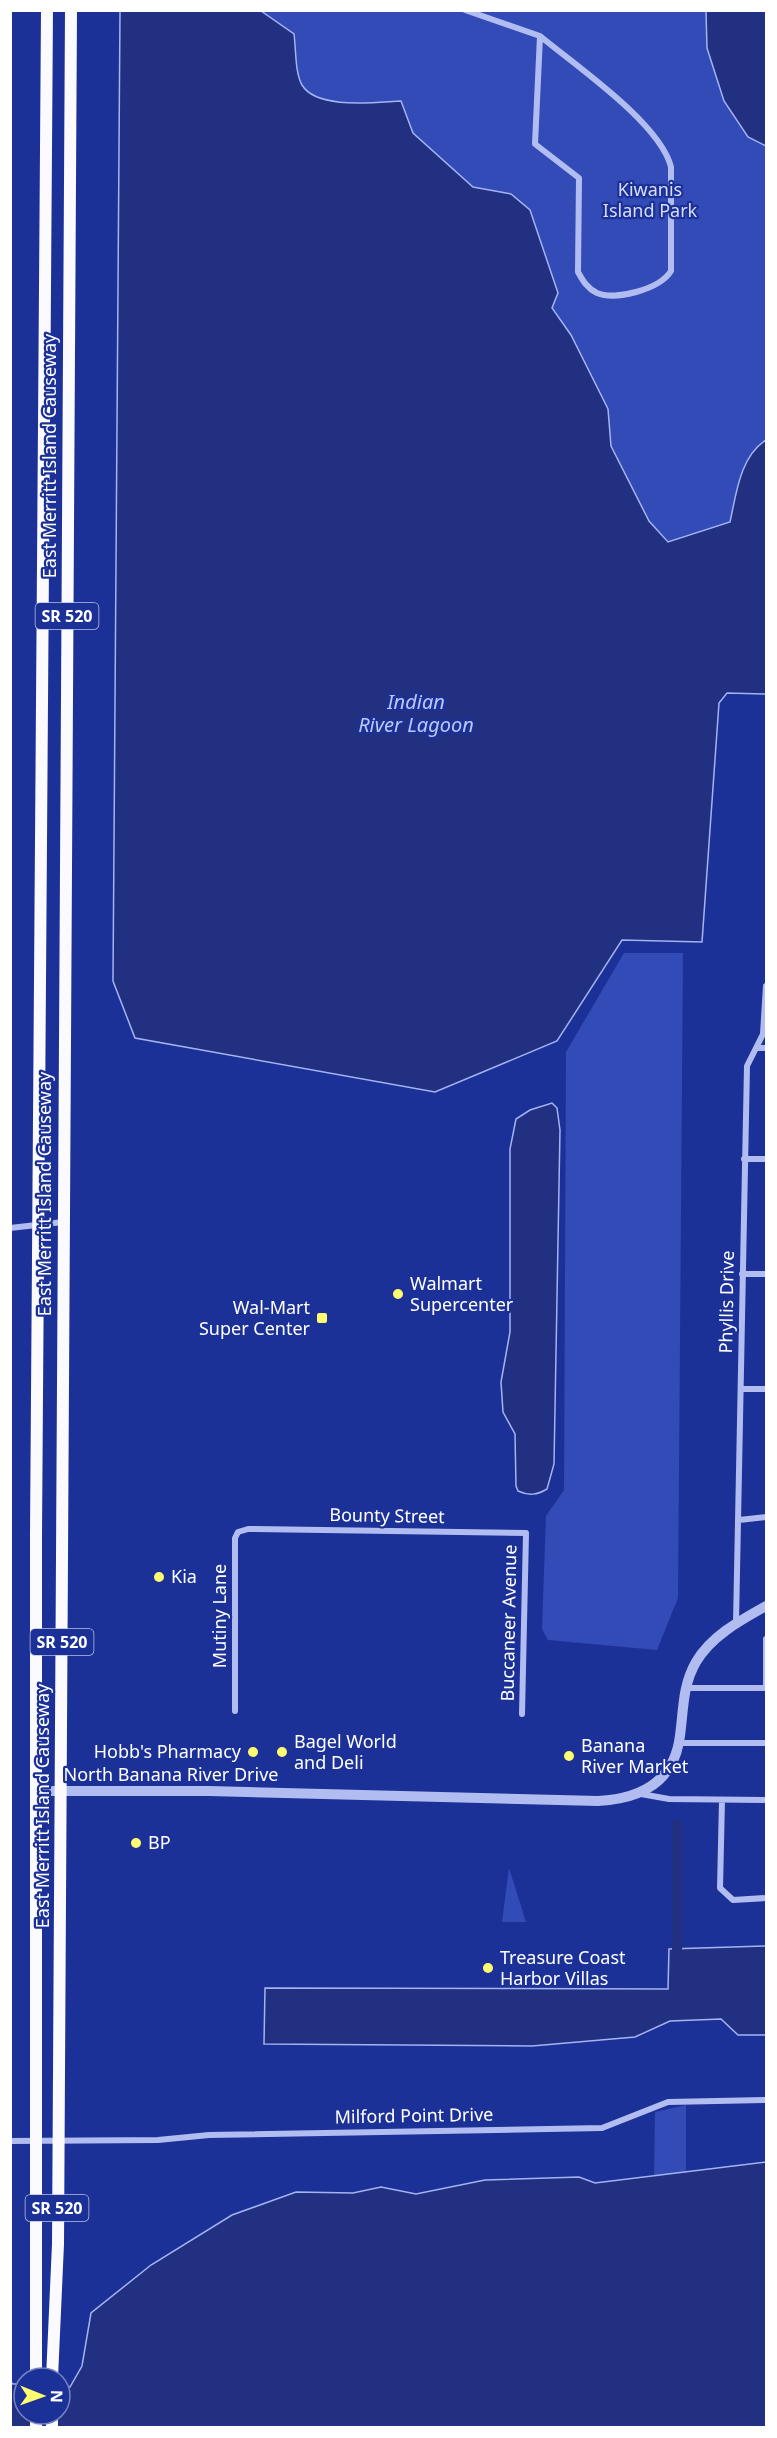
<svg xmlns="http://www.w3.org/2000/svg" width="777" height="2438" viewBox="0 0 777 2438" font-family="'Noto Sans',sans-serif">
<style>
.green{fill:#334bb7}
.water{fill:#213080;stroke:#a4b3f2;stroke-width:1.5}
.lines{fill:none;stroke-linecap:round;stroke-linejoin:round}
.canal{stroke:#213080;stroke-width:10}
.minor{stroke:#b1bcf0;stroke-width:6}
.tertiary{stroke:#b1bcf0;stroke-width:10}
.primary{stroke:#fafaff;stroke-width:12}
.poi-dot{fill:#fffc70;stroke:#1c3198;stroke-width:2}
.labels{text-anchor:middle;stroke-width:4.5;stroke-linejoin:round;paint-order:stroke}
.shield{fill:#1c3198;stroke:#bbc1e0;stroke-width:1.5}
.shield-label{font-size:16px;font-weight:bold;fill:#fff}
.park-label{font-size:18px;fill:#d8defb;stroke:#1c3198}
.street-label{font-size:18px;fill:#fff;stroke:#1c3198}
.poi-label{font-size:18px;fill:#fff;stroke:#1c3198;text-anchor:start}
.water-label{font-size:20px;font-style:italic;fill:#bdc8f6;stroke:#1c3198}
</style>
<rect width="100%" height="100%" fill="#1c3198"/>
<path class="green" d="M261 11H706L707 48 748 137 766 146V440C741 456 736 495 730 523L669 542 649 521 611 446 608 409 571 335 552 308 511 194 473 187 413 133 401 101C376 102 317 110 302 85 295 73 296 49 294 34Z
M624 953H683L678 1598 657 1650 548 1640 542 1629 546 1516 564 1490 566 1052Z
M509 1868 526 1922H502Z
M686 2105V2172L654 2176 655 2112Z"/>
<path class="water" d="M120 11H261L294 34C296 49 295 73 302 85 317 110 376 102 401 101L413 133 473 187 511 194 530 210 558 293 552 308 571 335 608 409 611 446 649 521 668 542 730 522C736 495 740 456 766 440V694L727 693 719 703 702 942 622 940 557 1041 435 1092 135 1038 113 981Z
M706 11H766V146L748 137 724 101 707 48Z
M552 1103 557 1108 560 1130 554 1464 547 1489C537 1495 529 1496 518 1491L516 1486 515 1434 503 1412 501 1382 510 1332V1149L516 1119 530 1110Z
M766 1946V2035H738L721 2019 670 2021 635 2037 532 2046 264 2044 265 1988 668 1989 669 1949Z
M766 2162V2427H11L10 2381 13 2384H24V2414H60V2387H70L82 2366 91 2313 151 2265 232 2215 296 2192 353 2193 381 2187 416 2194 485 2180 579 2177 595 2183Z"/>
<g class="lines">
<path class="canal" d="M677 1949V1824"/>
<path class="minor" d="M465 10 540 36
M540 36C576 66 660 123 671 167V271C660 289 616 301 597 293 587 288 583 281 578 272L579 178 535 144Z
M757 1048H766
M744 1159H766
M10 1228 63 1222
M742 1274H766
M741 1389H766
M739 1520 766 1517
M736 1623 747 1066 763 1034 766 986
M686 1688H766
M766 1688V1639
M235 1711V1538L238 1532 248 1529 526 1533 522 1714
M679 1743H766
M641 1794 669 1799 766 1800
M722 1800 720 1888 733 1900 766 1898
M10 2141 158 2140 209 2135 602 2128 668 2102 766 2100"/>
<path class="tertiary" d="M36 1791H209L598 1801C636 1799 671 1785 679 1742 684 1714 681 1688 696 1662 711 1636 741 1620 766 1606"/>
<path class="primary" d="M36 2378V1535L47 10
M52 2378 58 2244 71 10
M36 2428V2414
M52 2428V2414"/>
</g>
<g class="poi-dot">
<circle cx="398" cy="1294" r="6"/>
<rect x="316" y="1312" width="12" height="12" rx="3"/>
<circle cx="159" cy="1577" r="6"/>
<circle cx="253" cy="1752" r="6"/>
<circle cx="282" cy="1752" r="6"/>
<circle cx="569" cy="1756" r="6"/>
<circle cx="136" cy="1843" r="6"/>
<circle cx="488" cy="1968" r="6"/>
</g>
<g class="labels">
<g class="shield">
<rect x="35.5" y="603" width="63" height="26" rx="4.5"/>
<rect x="30.5" y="1629" width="63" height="26" rx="4.5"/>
<rect x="25.5" y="2195" width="63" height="26" rx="4.5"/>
</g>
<g class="shield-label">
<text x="67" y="622">SR 520</text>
<text x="62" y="1648">SR 520</text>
<text x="57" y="2214">SR 520</text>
</g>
<g class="park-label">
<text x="650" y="196">Kiwanis<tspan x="650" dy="21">Island Park</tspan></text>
</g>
<g class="street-label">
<text transform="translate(50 456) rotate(-90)" y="6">East Merritt Island Causeway</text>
<text transform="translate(45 1194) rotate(-90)" y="6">East Merritt Island Causeway</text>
<text transform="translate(727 1302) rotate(-89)" y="6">Phyllis Drive</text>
<text transform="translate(387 1516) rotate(1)" y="6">Bounty Street</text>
<text transform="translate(220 1616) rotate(-90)" y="6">Mutiny Lane</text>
<text transform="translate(509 1623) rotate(-89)" y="6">Buccaneer Avenue</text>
<text x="171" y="1781">North Banana River Drive</text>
<text transform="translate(43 1806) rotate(-90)" y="6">East Merritt Island Causeway</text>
<text transform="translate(414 2116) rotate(-1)" y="6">Milford Point Drive</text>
</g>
<g class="poi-label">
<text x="410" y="1290">Walmart<tspan x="410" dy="21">Supercenter</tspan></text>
<text x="310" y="1314" text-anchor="end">Wal-Mart<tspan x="310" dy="21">Super Center</tspan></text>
<text x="171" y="1583">Kia</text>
<text x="294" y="1748">Bagel World<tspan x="294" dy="21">and Deli</tspan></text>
<text x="581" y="1752">Banana<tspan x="581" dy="21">River Market</tspan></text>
<text x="241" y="1758" text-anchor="end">Hobb's Pharmacy</text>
<text x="148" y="1849">BP</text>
<text x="500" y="1964">Treasure Coast<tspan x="500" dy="21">Harbor Villas</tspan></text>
</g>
<g class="water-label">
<text x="416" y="709">Indian<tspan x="416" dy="23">River Lagoon</tspan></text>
</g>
</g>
<rect width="777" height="2438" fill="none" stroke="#ffffff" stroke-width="24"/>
<g transform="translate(42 2396) rotate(91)"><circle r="28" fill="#1c3198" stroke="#7783c1" stroke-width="1.5"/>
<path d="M0-4.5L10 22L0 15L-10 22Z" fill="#fffc70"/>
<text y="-9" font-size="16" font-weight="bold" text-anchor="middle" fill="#ffffff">N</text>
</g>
</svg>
